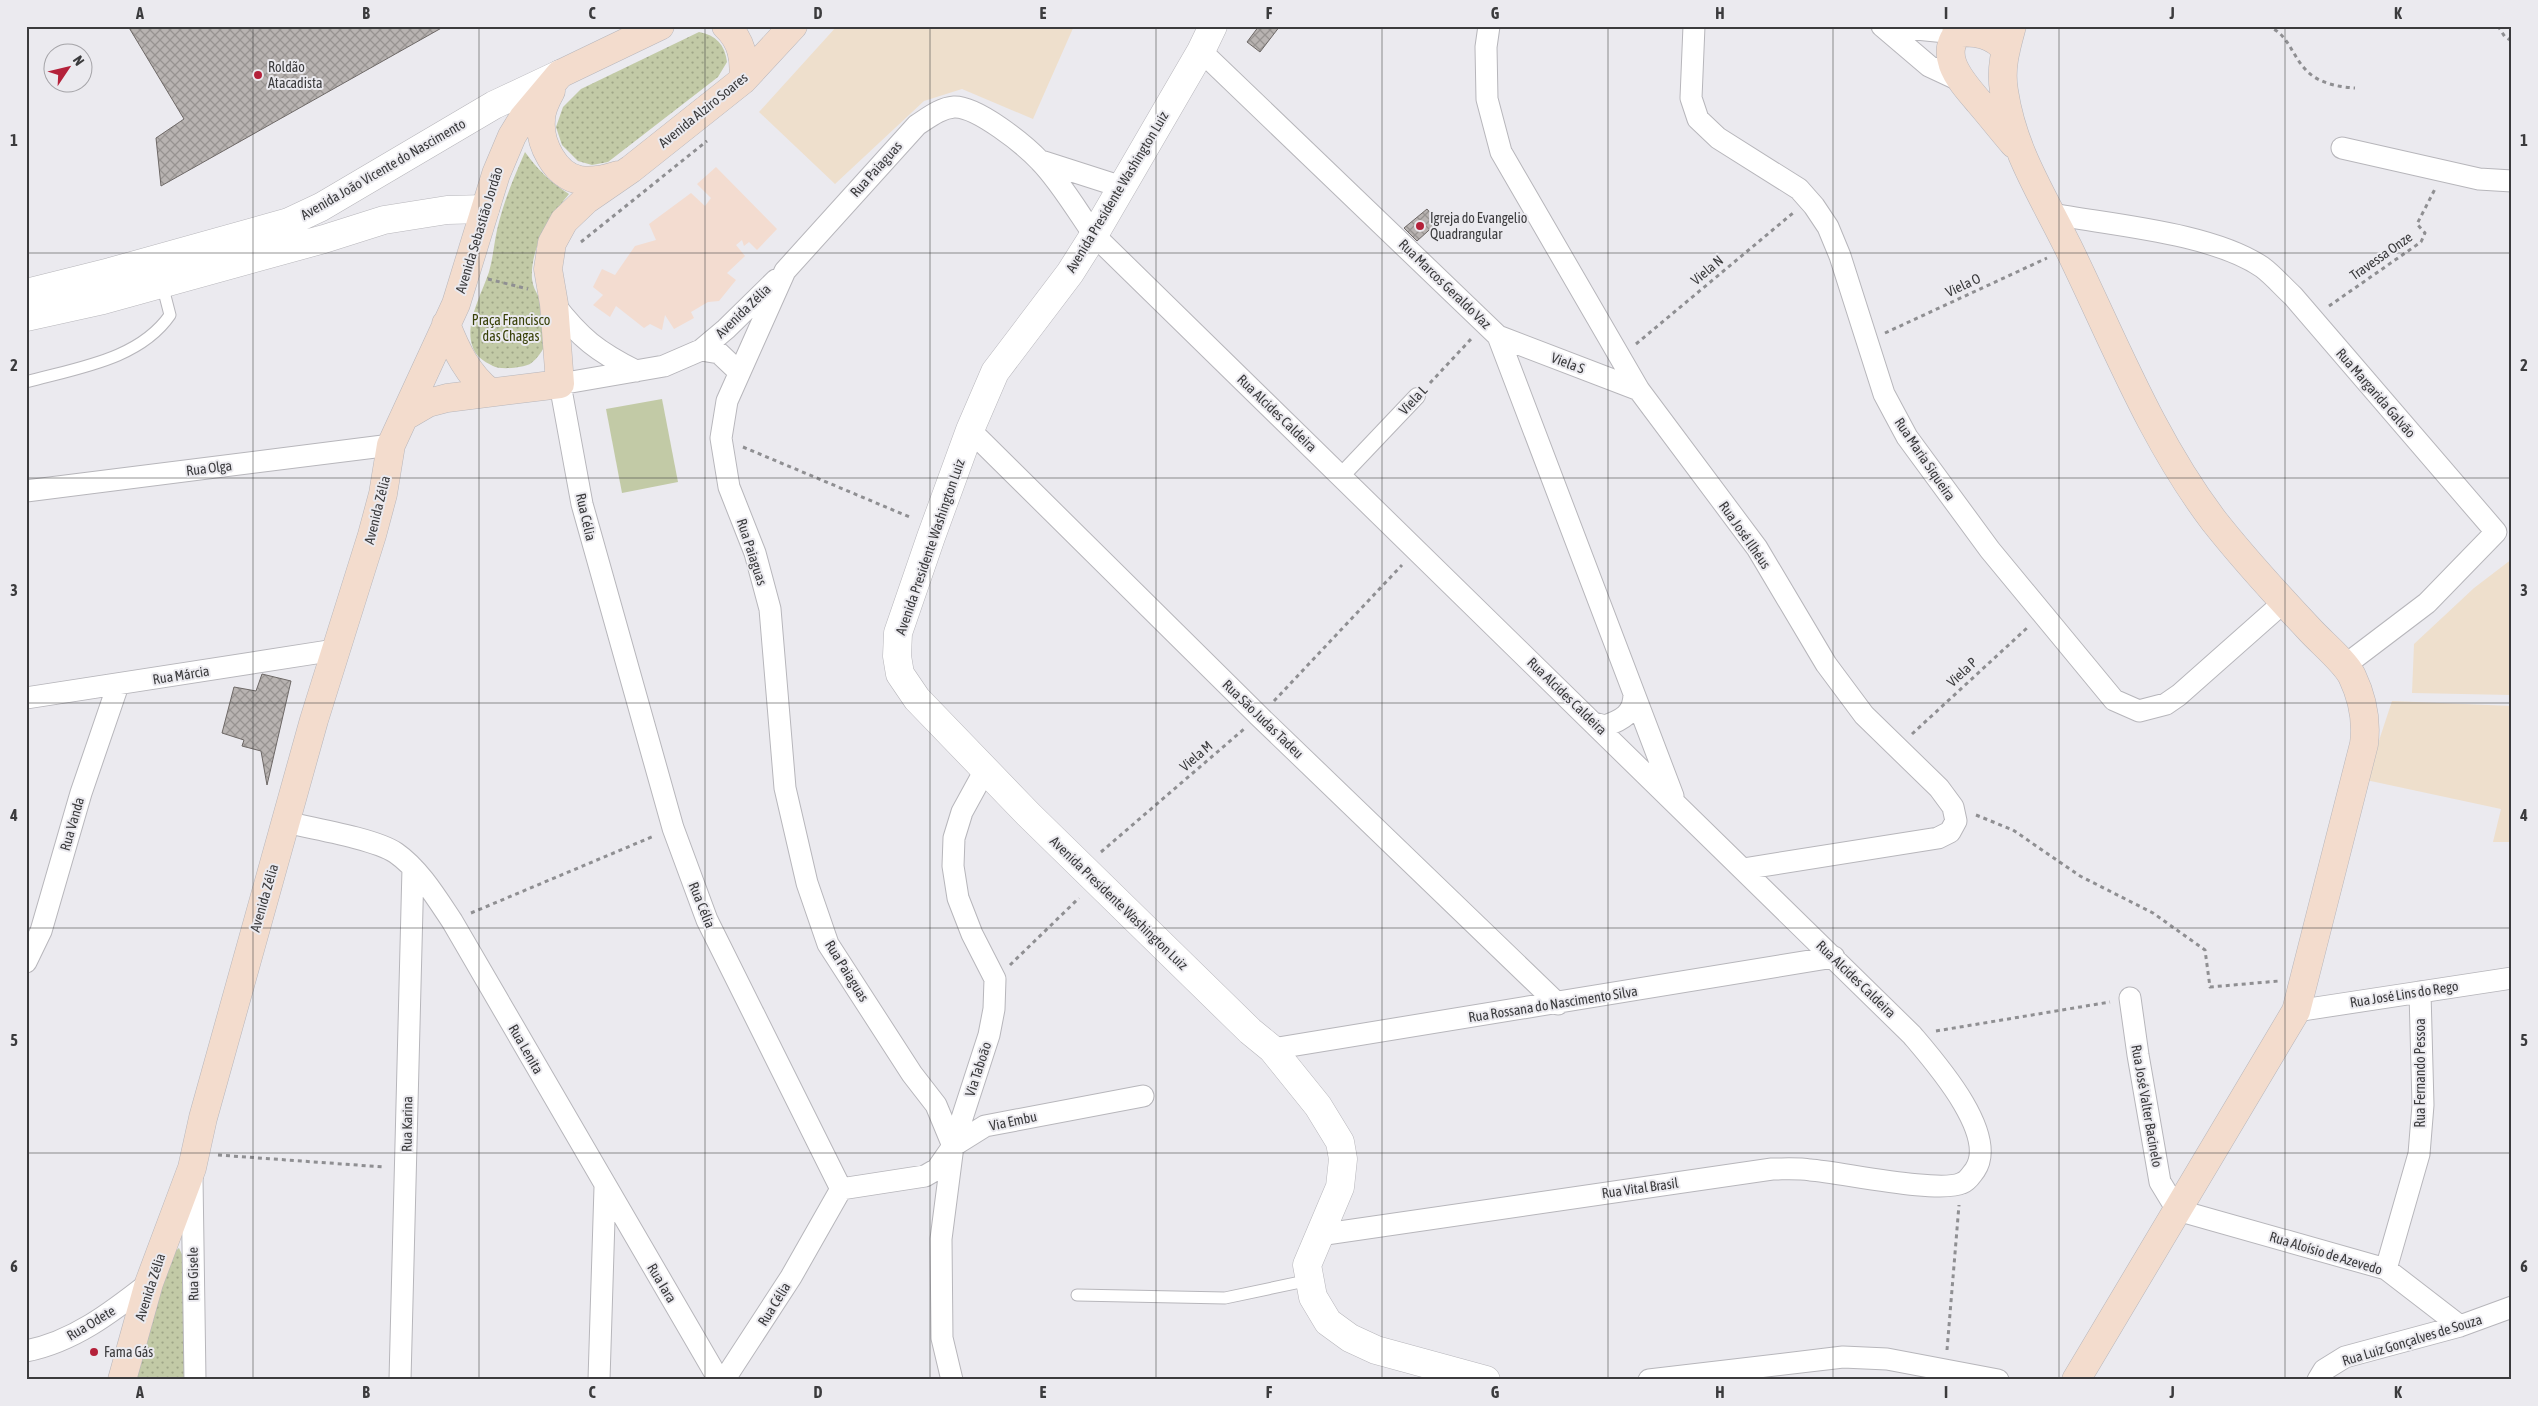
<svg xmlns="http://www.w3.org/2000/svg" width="2538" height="1406" viewBox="0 0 2538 1406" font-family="'Asap Condensed',sans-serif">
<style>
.education{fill:#eedfcc}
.medical{fill:#f3dcd0}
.grass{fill:url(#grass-dots)}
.pitch{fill:#c2caa6}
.building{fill:url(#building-cross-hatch);stroke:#6d6866}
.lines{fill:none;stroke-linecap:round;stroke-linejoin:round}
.service-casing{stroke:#b7b6bb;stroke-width:13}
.pedestrian-casing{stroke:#b7b6bb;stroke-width:18}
.minor-casing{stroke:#b7b6bb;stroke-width:23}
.tertiary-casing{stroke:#b7b6bb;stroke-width:29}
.secondary-casing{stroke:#b7b6bb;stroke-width:29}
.path{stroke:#8f8f92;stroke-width:3;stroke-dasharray:4 4;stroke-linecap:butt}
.service{stroke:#fff;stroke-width:11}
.pedestrian{stroke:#fff;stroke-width:16}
.minor{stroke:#fff;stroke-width:21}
.tertiary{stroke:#fff;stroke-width:28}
.secondary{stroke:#f3dccd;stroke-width:28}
.grid{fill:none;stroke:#3b3b3d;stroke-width:1;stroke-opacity:0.55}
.poi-dot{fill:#b4213a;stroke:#ebeaef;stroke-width:2}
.labels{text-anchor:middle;stroke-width:4;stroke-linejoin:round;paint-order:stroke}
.poi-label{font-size:14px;fill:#3b3b3d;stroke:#ebeaef;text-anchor:start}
.street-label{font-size:14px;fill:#3b3b3d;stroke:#ebeaef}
.park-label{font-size:14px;fill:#384007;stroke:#ebeaef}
.neatline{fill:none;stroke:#3b3b3d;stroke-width:2}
.grid-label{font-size:16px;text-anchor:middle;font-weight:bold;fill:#3b3b3d}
</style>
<defs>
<pattern id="grass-dots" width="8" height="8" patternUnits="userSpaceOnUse" patternTransform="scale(1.25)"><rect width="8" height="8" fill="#c2caa6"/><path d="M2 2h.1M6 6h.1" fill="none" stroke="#9fa588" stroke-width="1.8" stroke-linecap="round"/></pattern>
<pattern id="building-cross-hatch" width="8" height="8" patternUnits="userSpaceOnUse" patternTransform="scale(1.25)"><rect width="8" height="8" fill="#b8b3b1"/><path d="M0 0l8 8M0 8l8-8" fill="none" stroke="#979391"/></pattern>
</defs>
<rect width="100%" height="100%" fill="#ebeaef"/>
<path class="education" d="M837 26H1074L1033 119 962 89 924 101 835 184 759 112Z
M2512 559V695L2412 693 2414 644 2474 588Z
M2392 701 2512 706V842H2493L2501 809 2366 780Z"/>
<path class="medical" d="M716 167 777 229 757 250 749 242 744 246 742 240 736 245 745 256 727 273 736 280 719 301 708 302 691 312 694 318 674 329 665 315 662 330 650 324 644 328 616 306 610 317 593 305 603 295 593 287 602 269 615 275 635 246 656 240 649 224 691 193 705 206 711 198 697 184Z"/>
<path class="grass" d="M699 32C716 35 725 45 727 62L718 77 608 162 592 165 578 161 562 145 556 127 563 107 581 89Z
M525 152C538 170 550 182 569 194 550 216 530 248 532 279 533 293 546 304 549 317 553 332 543 356 530 364 522 368 500 370 493 366 483 361 475 356 472 345 465 323 482 293 489 272 493 258 494 244 497 230 503 203 514 177 525 152Z
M179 1248 186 1263V1380H131L169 1256Z"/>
<path class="pitch" d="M662 399 678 482 622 493 606 409Z"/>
<path class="building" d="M128 26H445L161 186 156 138 184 119Z
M1259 26H1280L1260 52 1247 42Z
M1427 209 1438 222 1417 241 1404 228Z
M262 674 291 681 267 785 261 751 242 746 244 740 222 733 234 687 256 691Z"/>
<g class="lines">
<defs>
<path id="service" d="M26 382C76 368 139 360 170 315L162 284
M1077 1295 1225 1298 1310 1280"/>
<path id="pedestrian" d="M1341 476 1417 396"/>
<path id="minor" d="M1489 26 1486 47 1487 99 1501 152 1639 390 1757 548 1826 664 1864 715 1939 788 1953 807 1956 821 1950 832 1938 838 1743 869
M1694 26 1691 98 1698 119 1718 138 1799 189 1814 206 1828 227 1840 256 1884 394 1907 437 1990 550 2114 700 2139 711 2166 704 2179 695 2284 602
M1882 26 1929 66 1959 80
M1886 26 1956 33
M1201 51 1498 336 1673 796
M2342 148 2479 179 2512 181
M1041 161 1122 187
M2052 214C2112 225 2212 233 2262 267 2273 275 2283 287 2293 296L2496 532 2427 603 2344 666
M554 304C580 338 598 352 636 371
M1498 336 1639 390
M701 350 726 329 776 280
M970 430 1259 716 1558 1004
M26 491 391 445
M26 698 335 650
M1594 723 1605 726C1622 720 1634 714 1634 694
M285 822C311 828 376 839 396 853 419 869 436 897 452 921L719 1380
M26 962 41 931 81 793 118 685
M2130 998 2138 1055 2160 1182 2177 1210 2386 1269 2460 1326
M2296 1011 2512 978
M1272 1049 1834 957
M953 1146 936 1105 912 1074 828 944 807 883 785 788 770 609 755 553 729 487 721 438 727 401 785 271 917 125C928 118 940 108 954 107 977 106 1025 145 1040 161 1059 180 1078 212 1094 235L1912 1035C1934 1061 1999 1134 1975 1170 1971 1175 1968 1181 1962 1183 1939 1194 1840 1172 1810 1170 1798 1168 1785 1169 1772 1169L1319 1235
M192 1178 195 1380
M841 1189 925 1176 937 1169 953 1146 985 1126 1143 1096
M2386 1269 2419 1154 2423 1105 2420 992
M26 1351C73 1342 112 1312 149 1283
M400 1380 413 868
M599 1380 605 1187
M724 1380 791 1277 841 1189 707 920 673 828 582 504 560 384 664 366 701 350 719 353 739 372
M952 1380 942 1338 941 1239 953 1146 989 1035 994 1009 995 979 972 934 958 898 953 866 954 838 962 812 985 770
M1649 1380 1843 1357 1887 1359 1998 1380
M2318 1380 2324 1370 2345 1357 2460 1326 2512 1307"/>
<path id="tertiary" d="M1213 26 1201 51 1094 235 1070 273 995 372 970 430 931 537 898 633 897 656 900 674 917 699 1028 814 1250 1031 1272 1049 1318 1106 1340 1142 1343 1159 1340 1187 1307 1265 1313 1297 1328 1322 1350 1338 1376 1350 1486 1380
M26 293 110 272 289 222 321 207 494 105 560 74
M26 317 103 300 324 239 384 220 447 210 485 209"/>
<path id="secondary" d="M726 26C742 41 745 59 743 80
M1965 26C1934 52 1960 80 1979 102 1991 116 2002 130 2014 144
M2012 26C2006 48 2000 68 2004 91 2013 151 2042 194 2068 247 2114 341 2151 438 2214 521 2244 559 2277 595 2310 630 2322 643 2345 662 2352 676 2362 697 2367 721 2364 744L2296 1011 2076 1380
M1956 33C1976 31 1993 34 2006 50
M551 91C546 100 541 109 541 120 539 143 555 176 580 180 593 182 606 179 618 175
M446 324C456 350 468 375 490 392
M404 417 428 403 447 398 560 384 554 304 548 269 552 243 564 221 586 200 631 169 743 80 793 26
M122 1380 149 1283 192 1168 203 1118 314 720 372 535 383 494 391 445 456 304 496 174 512 136 523 118 560 74 660 26"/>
</defs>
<use href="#service" class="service-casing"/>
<use href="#pedestrian" class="pedestrian-casing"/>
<use href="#minor" class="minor-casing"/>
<use href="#tertiary" class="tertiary-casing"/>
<use href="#secondary" class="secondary-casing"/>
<path class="path" d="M2267 26C2288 33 2291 54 2305 69 2317 83 2338 87 2355 88
M2498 26 2505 37 2512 41
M581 242 707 141
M488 279 528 289
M2329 306 2421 242 2425 233 2417 224 2435 189
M1885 333 2047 258
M1636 344 1793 213
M1430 383 1472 338
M743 447 912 518
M1274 701 1402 565
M1912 734 2027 628
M1976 815 2013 830 2080 876 2153 913 2205 950 2210 987 2279 981
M1101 852 1244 729
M471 913 654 836
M1010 965 1079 898
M1936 1031 2110 1002
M218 1155 384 1167
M1947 1350 1959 1205"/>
<use href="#service" class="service"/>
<use href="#pedestrian" class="pedestrian"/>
<use href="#minor" class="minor"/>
<use href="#tertiary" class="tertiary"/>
<use href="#secondary" class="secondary"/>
</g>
<path class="grid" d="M253 26V1380M479 26V1380M705 26V1380M930 26V1380M1156 26V1380M1382 26V1380M1608 26V1380M1833 26V1380M2059 26V1380M2285 26V1380M26 253H2512M26 478H2512M26 703H2512M26 928H2512M26 1153H2512"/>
<g class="poi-dot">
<circle cx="258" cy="75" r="5"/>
<circle cx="1420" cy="226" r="5"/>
<circle cx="94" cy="1352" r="5"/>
</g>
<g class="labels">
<g class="poi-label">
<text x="268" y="72">Roldão<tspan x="268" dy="16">Atacadista</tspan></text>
<text x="1430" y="223">Igreja do Evangelio<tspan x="1430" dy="16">Quadrangular</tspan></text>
<text x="104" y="1357">Fama Gás</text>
</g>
<g class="street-label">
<text transform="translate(703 110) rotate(-39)" y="5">Avenida Alziro Soares</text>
<text transform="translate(383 169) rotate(-30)" y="5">Avenida João Vicente do Nascimento</text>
<text transform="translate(876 169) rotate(-48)" y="5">Rua Paiaguas</text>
<text transform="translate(1117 192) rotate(-59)" y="5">Avenida Presidente Washington Luiz</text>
<text transform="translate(479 230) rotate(-73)" y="5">Avenida Sebastião Jordão</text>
<text transform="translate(2381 256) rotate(-35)" y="5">Travessa Onze</text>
<text transform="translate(1707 270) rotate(-40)" y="5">Viela N</text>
<text transform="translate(1445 284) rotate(44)" y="5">Rua Marcos Geraldo Vaz</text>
<text transform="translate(1963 285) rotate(-25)" y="5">Viela O</text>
<text transform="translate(743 311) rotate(-44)" y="5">Avenida Zélia</text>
<text transform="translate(1568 363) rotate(21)" y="5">Viela S</text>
<text transform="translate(2376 393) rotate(49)" y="5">Rua Margarida Galvão</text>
<text transform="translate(1413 400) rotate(-47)" y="5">Viela L</text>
<text transform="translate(1277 413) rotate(44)" y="5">Rua Alcides Caldeira</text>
<text transform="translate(1925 459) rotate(56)" y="5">Rua Maria Siqueira</text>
<text transform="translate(209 468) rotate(-7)" y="5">Rua Olga</text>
<text transform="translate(377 510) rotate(-76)" y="5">Avenida Zélia</text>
<text transform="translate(586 517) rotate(77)" y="5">Rua Célia</text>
<text transform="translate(1745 535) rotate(55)" y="5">Rua José Ilhéus</text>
<text transform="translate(930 547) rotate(-71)" y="5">Avenida Presidente Washington Luiz</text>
<text transform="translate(752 552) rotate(72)" y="5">Rua Paiaguas</text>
<text transform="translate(1962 672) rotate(-43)" y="5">Viela P</text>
<text transform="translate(181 675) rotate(-9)" y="5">Rua Márcia</text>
<text transform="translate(1567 696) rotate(44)" y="5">Rua Alcides Caldeira</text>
<text transform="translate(1263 719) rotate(44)" y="5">Rua São Judas Tadeu</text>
<text transform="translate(1196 756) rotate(-41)" y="5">Viela M</text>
<text transform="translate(72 824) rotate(-74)" y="5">Rua Vanda</text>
<text transform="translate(264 898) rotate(-74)" y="5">Avenida Zélia</text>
<text transform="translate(1119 903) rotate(44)" y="5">Avenida Presidente Washington Luiz</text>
<text transform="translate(702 905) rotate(68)" y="5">Rua Célia</text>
<text transform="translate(847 971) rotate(58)" y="5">Rua Paiaguas</text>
<text transform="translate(1856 979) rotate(44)" y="5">Rua Alcides Caldeira</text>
<text transform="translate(2404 994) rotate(-9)" y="5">Rua José Lins do Rego</text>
<text transform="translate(1553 1004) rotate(-9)" y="5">Rua Rossana do Nascimento Silva</text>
<text transform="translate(526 1049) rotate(60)" y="5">Rua Lenita</text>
<text transform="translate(978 1069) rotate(-72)" y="5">Via Taboão</text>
<text transform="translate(2420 1073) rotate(-90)" y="5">Rua Fernando Pessoa</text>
<text transform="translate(2147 1106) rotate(80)" y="5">Rua José Valter Bacinelo</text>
<text transform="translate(1013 1121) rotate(-12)" y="5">Via Embu</text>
<text transform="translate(407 1124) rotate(-89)" y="5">Rua Karina</text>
<text transform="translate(1640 1188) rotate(-8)" y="5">Rua Vital Brasil</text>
<text transform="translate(2326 1253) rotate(17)" y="5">Rua Aloísio de Azevedo</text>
<text transform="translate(193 1274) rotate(-91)" y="5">Rua Gisele</text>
<text transform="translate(662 1283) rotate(59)" y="5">Rua Iara</text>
<text transform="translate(150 1287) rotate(-72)" y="5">Avenida Zélia</text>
<text transform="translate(774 1304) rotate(-58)" y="5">Rua Célia</text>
<text transform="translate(91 1323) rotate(-31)" y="5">Rua Odete</text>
<text transform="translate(2412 1340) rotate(-17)" y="5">Rua Luiz Gonçalves de Souza</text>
</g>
<g class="park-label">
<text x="511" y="325">Praça Francisco<tspan x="511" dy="16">das Chagas</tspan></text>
</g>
</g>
<rect width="2538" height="1406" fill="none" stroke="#ebeaef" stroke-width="55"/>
<g transform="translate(68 68) rotate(55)"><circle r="24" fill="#ebeaef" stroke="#a5a4a8"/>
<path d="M0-4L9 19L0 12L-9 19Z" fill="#b4213a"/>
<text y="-8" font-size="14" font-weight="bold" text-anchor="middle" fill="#3b3b3d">N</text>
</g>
<rect x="28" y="28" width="2482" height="1350" class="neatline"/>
<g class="grid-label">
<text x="140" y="19">A</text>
<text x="366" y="19">B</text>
<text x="592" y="19">C</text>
<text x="818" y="19">D</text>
<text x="1043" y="19">E</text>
<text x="1269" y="19">F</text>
<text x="1495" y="19">G</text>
<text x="1720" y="19">H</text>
<text x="1946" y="19">I</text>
<text x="2172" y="19">J</text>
<text x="2398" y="19">K</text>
<text x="14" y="146">1</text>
<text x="2524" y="146">1</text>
<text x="14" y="371">2</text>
<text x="2524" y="371">2</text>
<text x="14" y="596">3</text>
<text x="2524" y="596">3</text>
<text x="14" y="821">4</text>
<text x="2524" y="821">4</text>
<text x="14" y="1046">5</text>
<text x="2524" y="1046">5</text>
<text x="14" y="1272">6</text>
<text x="2524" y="1272">6</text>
<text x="140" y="1398">A</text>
<text x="366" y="1398">B</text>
<text x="592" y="1398">C</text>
<text x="818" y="1398">D</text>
<text x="1043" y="1398">E</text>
<text x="1269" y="1398">F</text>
<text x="1495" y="1398">G</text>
<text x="1720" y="1398">H</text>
<text x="1946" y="1398">I</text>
<text x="2172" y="1398">J</text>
<text x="2398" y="1398">K</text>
</g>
</svg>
